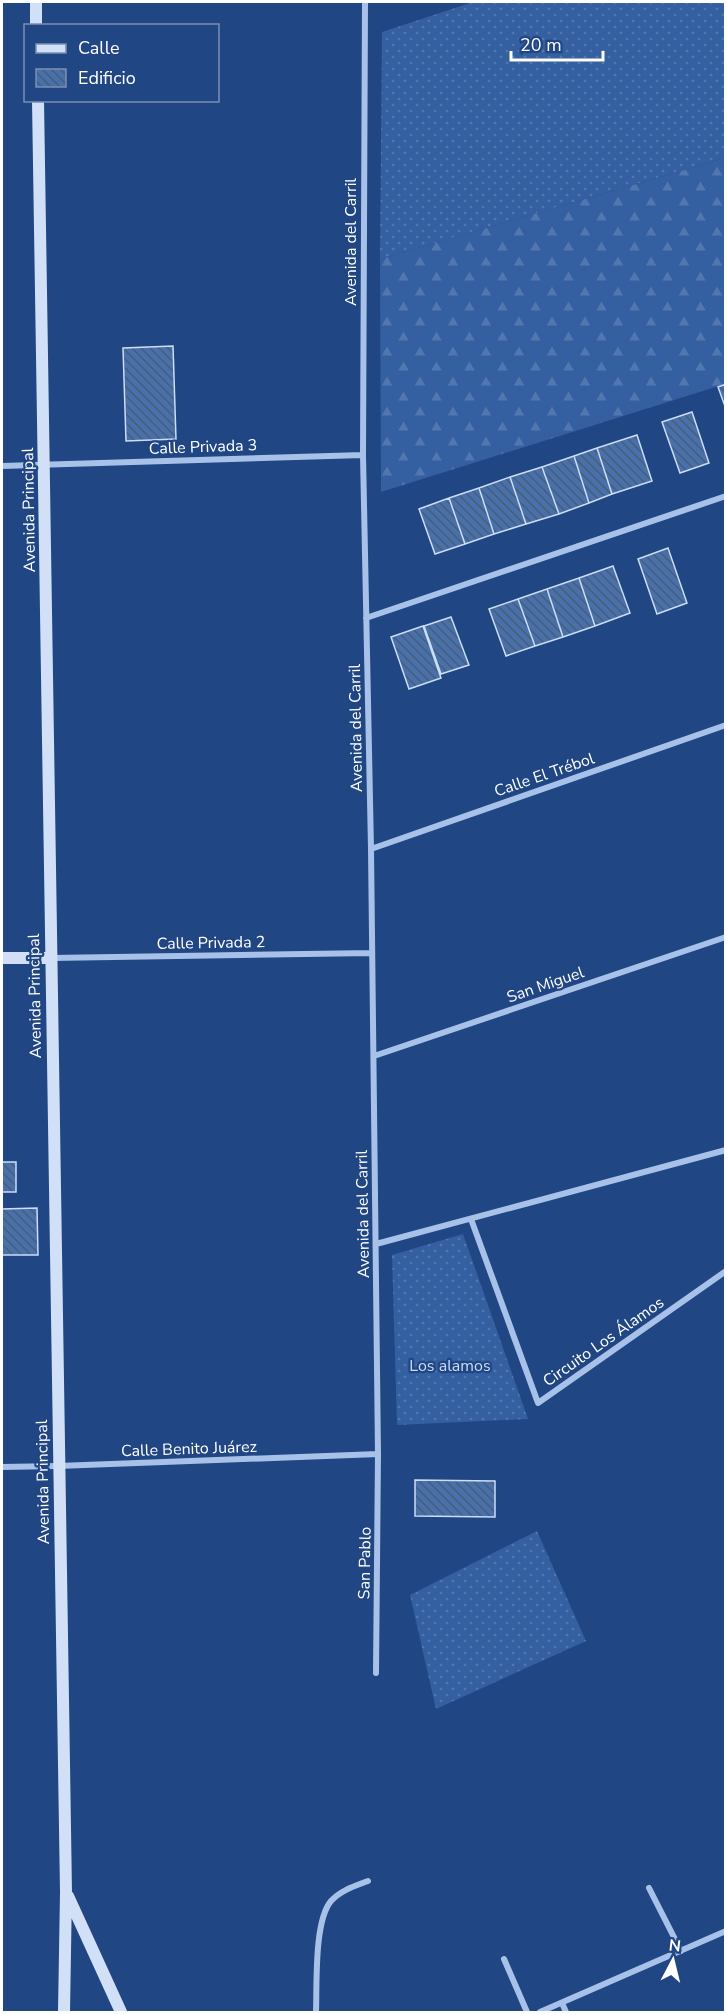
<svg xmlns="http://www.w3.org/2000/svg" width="727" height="2014" viewBox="0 0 727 2014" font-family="'Nunito Sans',sans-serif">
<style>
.grass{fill:url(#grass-dots)}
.forest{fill:url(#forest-firs)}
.building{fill:url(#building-back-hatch);stroke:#cbddf7;stroke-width:1.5}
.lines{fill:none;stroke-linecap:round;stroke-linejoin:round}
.street{stroke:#a7c1e9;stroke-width:6}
.secondary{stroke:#d2e0f7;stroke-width:12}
.labels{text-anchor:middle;stroke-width:4.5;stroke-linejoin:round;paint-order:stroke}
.street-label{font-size:16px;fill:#fff;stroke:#204683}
.park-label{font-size:16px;fill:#cbddf7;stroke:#204683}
</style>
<defs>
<pattern id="grass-dots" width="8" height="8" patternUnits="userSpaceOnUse" patternTransform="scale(1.5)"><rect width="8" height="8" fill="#345fa1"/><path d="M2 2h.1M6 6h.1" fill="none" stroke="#5277af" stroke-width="1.8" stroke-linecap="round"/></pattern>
<pattern id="forest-firs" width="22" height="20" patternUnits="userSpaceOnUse" patternTransform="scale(1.5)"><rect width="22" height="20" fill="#345fa1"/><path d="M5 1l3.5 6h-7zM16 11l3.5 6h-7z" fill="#5277af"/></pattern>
<pattern id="building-back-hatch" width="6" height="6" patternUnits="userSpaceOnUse" patternTransform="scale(1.5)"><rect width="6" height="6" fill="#4870ab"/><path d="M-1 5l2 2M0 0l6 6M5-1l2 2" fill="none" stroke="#4a5c77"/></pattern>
</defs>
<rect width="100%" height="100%" fill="#204683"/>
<path class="grass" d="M473 2H725V158L380 259 382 32Z
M463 1234 528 1419 397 1425 392 1255Z
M537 1531 586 1641 436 1709 410 1595Z"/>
<path class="forest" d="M725 158V384L381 492 380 259Z"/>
<path class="building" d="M173 346 176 439 126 441 123 348Z
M726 384V409L718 387Z
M692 412 709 463 680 473 662 422Z
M637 435 652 481 612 494 597 448Z
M597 448 612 494 589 503 574 456Z
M574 456 589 503 559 514 542 467Z
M542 467 559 514 526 524 510 477Z
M510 477 526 524 494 534 479 488Z
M479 488 494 534 465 544 449 498Z
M449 498 465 544 435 554 419 509Z
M668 548 687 603 657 614 638 559Z
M613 566 630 613 595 626 579 578Z
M579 578 595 626 563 637 547 589Z
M547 589 563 637 535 646 518 599Z
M518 599 535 646 506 656 489 609Z
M451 617 469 665 441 674 424 626Z
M423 626 441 678 409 689 391 637Z
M2 1162H16V1192H2Z
M37 1208 38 1255H2V1209Z
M415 1480 495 1481V1517L415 1516Z"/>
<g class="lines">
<path class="street" d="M365 2 363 455 371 849 378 1454 376 1673
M2 466 363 455
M366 618 726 496
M371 849 726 725
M51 958 372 953
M374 1056 726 937
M471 1219 538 1403 726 1271
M376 1244 726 1150
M2 1467 58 1466 378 1454
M649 1888 681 1951
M504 1959 527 2012
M562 2003 566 2012
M316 2012C317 1985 314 1921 331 1901 341 1890 355 1886 368 1881
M540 2012 726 1931"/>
<path class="secondary" d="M36 2V26
M38 100 66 1892 64 2012
M2 958H50
M68 1896 121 2012"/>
</g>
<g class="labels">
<g class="street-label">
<text transform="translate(350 242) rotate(-90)" y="6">Avenida del Carril</text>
<text transform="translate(203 446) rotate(-2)" y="6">Calle Privada 3</text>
<text transform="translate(28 510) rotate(-91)" y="6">Avenida Principal</text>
<text transform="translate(355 728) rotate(-91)" y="6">Avenida del Carril</text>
<text transform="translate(544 774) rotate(-19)" y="6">Calle El Trébol</text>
<text transform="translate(211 942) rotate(-1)" y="6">Calle Privada 2</text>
<text transform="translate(545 984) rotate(-19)" y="6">San Miguel</text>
<text transform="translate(34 996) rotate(-91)" y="6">Avenida Principal</text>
<text transform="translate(362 1214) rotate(-91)" y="6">Avenida del Carril</text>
<text transform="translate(603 1341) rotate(-35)" y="6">Circuito Los Álamos</text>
<text transform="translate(189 1448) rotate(-2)" y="6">Calle Benito Juárez</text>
<text transform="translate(42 1482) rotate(-91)" y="6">Avenida Principal</text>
<text transform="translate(364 1563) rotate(-89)" y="6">San Pablo</text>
</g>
<g class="park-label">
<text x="450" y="1371">Los alamos</text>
</g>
</g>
<rect width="727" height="2014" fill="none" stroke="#ffffff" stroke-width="6"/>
<rect x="24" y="24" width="195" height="78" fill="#204683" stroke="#7990b5" stroke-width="1.5"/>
<rect x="36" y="44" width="30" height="9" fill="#d2e0f7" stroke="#7990b5" stroke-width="1.5"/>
<text x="78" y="54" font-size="18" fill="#ffffff">Calle</text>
<rect x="36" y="69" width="30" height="18" fill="url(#building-back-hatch)" stroke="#7990b5" stroke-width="1.5"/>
<text x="78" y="84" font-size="18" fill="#ffffff">Edificio</text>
<g transform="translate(673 1960) rotate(7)" stroke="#204683" stroke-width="4.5" paint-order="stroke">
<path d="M0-4.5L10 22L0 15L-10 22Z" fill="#ffffff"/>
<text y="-9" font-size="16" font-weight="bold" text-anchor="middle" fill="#ffffff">N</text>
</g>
<path d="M511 51v9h92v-9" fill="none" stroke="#ffffff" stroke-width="3"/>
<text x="520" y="51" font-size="18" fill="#ffffff" stroke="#204683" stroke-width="4.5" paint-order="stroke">20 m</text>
</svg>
